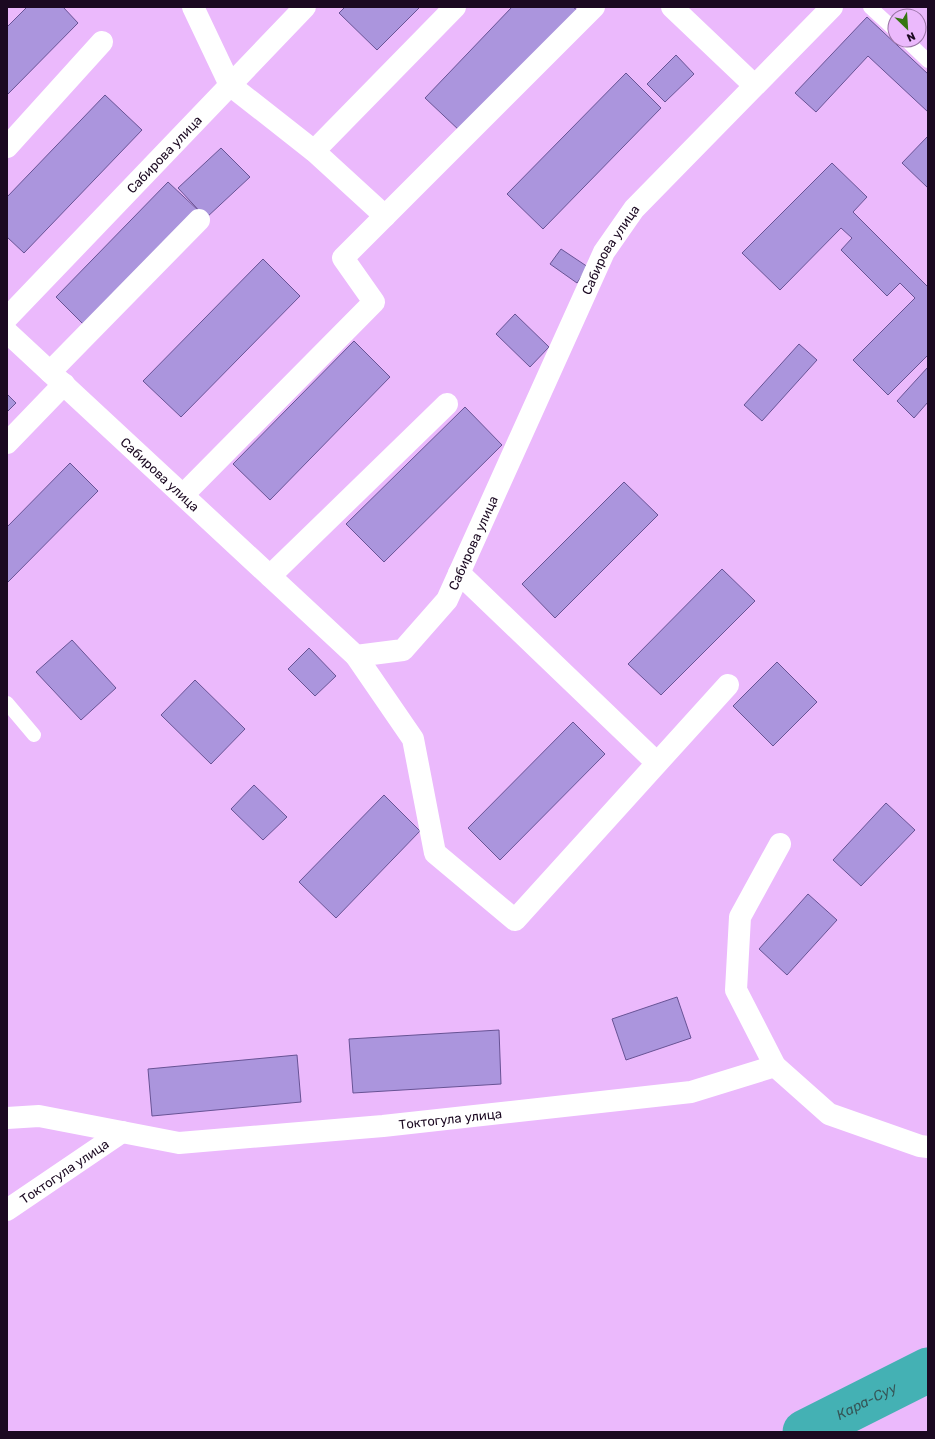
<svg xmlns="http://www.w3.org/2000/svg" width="935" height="1439" viewBox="0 0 935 1439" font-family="Rubik,sans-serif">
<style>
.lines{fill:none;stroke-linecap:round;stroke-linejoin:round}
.river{stroke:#44b1b4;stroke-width:45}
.building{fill:#ab95dd;stroke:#685395}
.lane{stroke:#fff;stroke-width:14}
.street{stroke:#fff;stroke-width:22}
.labels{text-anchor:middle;stroke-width:3.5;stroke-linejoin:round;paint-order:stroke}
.street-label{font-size:13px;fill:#1b0921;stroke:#ebb9fc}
.water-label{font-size:14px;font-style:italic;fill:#355657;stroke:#ebb9fc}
</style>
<rect width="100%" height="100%" fill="#ebb9fc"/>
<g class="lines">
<path class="river" id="s1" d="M805 1432 928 1370"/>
</g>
<path class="building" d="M27 7H63L78 23 7 95V27Z
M345 7H420L377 50 339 13Z
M512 7H573L577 10 461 132 425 98Z
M867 17 928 74V112L868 56 816 112 795 93Z
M676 55 694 74 665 102 647 84Z
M626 73 661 108 543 229 507 194Z
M105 95 142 130 24 253 7 237V197Z
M928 136V188L902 163Z
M221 148 250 177 206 218 178 188Z
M832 163 867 197 853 212 927 286 928 284V355L888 395 853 360 915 298 900 283 887 296 841 250 852 238 841 228 780 290 742 253Z
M168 182 199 211 86 327 56 297Z
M561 249 588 267 577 283 550 264Z
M263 259 300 296 181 417 143 381Z
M515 314 549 347 530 367 496 334Z
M354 341 390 377 270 500 233 464Z
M799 344 817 360 762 421 744 405Z
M928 367V402L914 418 897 401Z
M7 394 16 403 7 412Z
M465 407 502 445 384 562 346 524Z
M70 463 98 491 7 583V527Z
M624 482 658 515 555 618 522 584Z
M722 569 755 601 661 695 628 664Z
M72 640 116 688 81 720 36 672Z
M309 648 336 676 315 696 288 669Z
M777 662 817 702 773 746 733 706Z
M195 680 245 729 211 764 161 715Z
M573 722 605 754 500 860 468 828Z
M254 785 287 817 263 840 231 809Z
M384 795 420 831 336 918 299 882Z
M886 803 915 830 861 886 833 860Z
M808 894 837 920 787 975 759 949Z
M677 997 691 1038 626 1060 612 1019Z
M499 1030 501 1084 353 1093 349 1039Z
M297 1055 301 1102 152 1116 148 1069Z"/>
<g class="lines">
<path class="lane" d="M870 7 895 30
M906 40 928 61
M7 703 34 735"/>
<g class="street">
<path d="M193 7 230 85 314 151 385 216"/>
<path d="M672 7 754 85"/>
<path d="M7 147 102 42"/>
<path d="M314 151 455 7"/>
<path id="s2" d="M7 318 305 7"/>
<path id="s3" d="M7 332 356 656 403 650 447 600 604 252 634 209 832 7"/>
<path d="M50 372 199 220"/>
<path d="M7 443 64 384"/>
<path d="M183 495 374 302 343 258 594 7"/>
<path d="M459 573 657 763"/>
<path d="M270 576 447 404"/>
<path d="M356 656 413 739 435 853 515 920 728 685"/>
<path d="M780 844 740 917 736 990 775 1066 829 1114 920 1146 928 1147"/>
<path id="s4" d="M7 1118 39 1116 179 1143 383 1126 691 1092 775 1066"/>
<path id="s5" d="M7 1210 122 1132"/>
</g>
</g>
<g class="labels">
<g class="street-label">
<text dy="5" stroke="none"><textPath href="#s2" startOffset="227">Сабирова улица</textPath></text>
<text dy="5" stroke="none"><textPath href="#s3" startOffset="977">Сабирова улица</textPath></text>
<text dy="5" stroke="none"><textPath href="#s3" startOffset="209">Сабирова улица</textPath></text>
<text dy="5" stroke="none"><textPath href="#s3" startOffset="653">Сабирова улица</textPath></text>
<text dy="5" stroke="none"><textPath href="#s4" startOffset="447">Токтогула улица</textPath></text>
<text dy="5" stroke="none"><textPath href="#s5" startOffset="69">Токтогула улица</textPath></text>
</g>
<g class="water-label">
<text dy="5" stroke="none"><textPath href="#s1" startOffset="69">Кара-Суу</textPath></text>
</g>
</g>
<rect width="935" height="1439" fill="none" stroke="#1b0921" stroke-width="16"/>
<g transform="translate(907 28) rotate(155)"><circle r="19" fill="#ebb9fc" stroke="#9873a4"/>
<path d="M0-3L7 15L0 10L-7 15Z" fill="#367612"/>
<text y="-6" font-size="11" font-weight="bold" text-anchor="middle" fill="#1b0921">N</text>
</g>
</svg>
